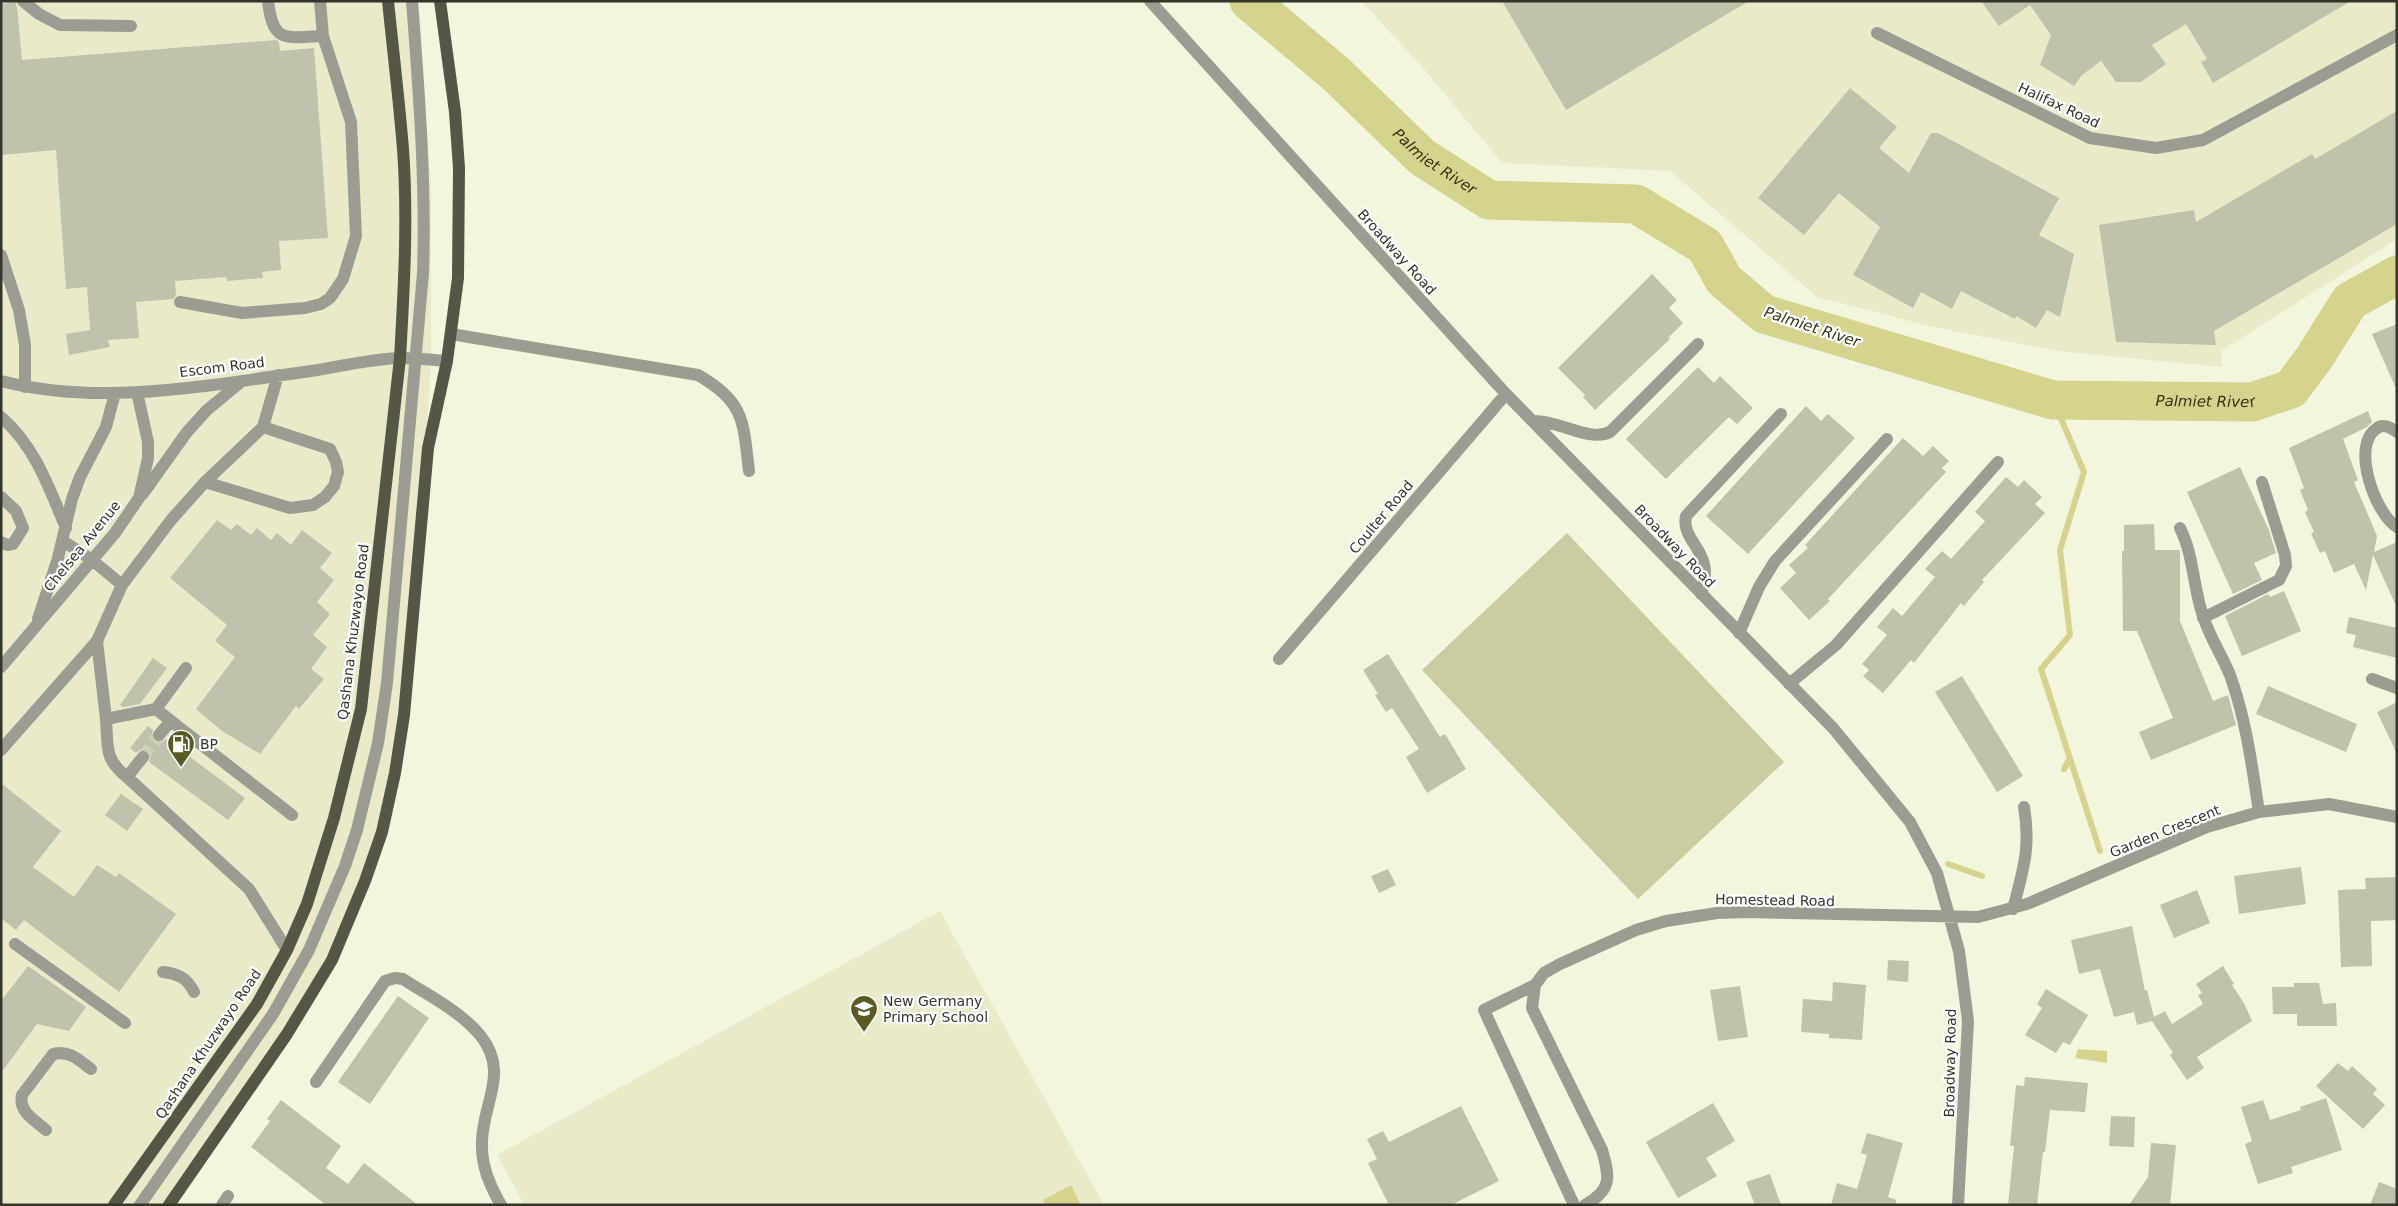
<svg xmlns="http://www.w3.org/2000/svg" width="2398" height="1206" viewBox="0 0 2398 1206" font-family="'DejaVu Sans',sans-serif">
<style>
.built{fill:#eaeacb}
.green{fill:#cccca2}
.water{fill:#d5d38d}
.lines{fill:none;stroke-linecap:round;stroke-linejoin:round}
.stream{stroke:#d5d38d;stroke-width:6}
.river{stroke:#d5d38d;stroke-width:39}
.building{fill:#c1c2ab}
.minor-tunnel{stroke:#cecfba;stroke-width:12;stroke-dasharray:12 6;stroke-linecap:butt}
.minor{stroke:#9c9c92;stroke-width:12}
.major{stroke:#565645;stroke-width:12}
.labels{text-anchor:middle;stroke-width:4.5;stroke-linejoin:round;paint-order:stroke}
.street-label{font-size:14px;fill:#35352c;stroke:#fff}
.poi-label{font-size:14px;fill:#35352c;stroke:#fff;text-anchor:start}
.water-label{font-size:15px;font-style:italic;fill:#343314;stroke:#fff}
</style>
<rect width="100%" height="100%" fill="#f4f5dd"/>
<path class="built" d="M1 1H413L431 180V360L426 446 401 716 379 834 330 960 167 1205H1Z
M1361 1H2397V239L2221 351 2222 367 2057 351 1933 327 1817 297 1670 171 1502 163 1419 63Z
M940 911 1104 1205H524L497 1155Z"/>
<path class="green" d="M1567 533 1784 762 1638 899 1422 670Z"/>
<path class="water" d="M2078 1049 2107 1051V1063L2075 1058Z
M1071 1185 1081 1205H1045L1043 1200Z"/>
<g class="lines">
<path class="stream" d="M2053 400 2084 472 2060 550 2070 635 2041 669 2100 851
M2064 769 2070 758
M1948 864 1982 876"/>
<path class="river" id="s1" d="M1249 1 1335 73 1422 157 1489 200 1636 204 1705 246 1724 280 1764 314 2053 400 2252 402 2291 389 2314 358 2350 301 2397 275"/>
</g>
<path class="building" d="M1502 1H1749L1566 110Z
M1981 1H2351L2213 83 2201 62 2207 59 2186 24 2152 45 2166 64 2141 82H2116L2101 61 2082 75 2074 86 2040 65 2051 35 2030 5 1999 26Z
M15 2 17 7 22 60 276 40 279 42 280 51 314 48 328 238 279 241 281 270 262 272 263 278 227 281 226 277 175 281 176 295 173 299 136 302 139 338 108 340 110 347 69 355 66 334 90 330 87 287 66 289 56 150 1 155V4Z
M1850 88 1897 127 1879 148 1909 173 1931 133H1938L2059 198 2039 235 2074 254 2060 317 2047 310 2036 328 2016 316 2015 319 1961 291 1952 309 1921 292 1913 308 1853 275 1880 227 1839 193 1804 235 1758 198Z
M2397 111V224L2214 331 2216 345 2116 342 2099 225 2194 210 2196 222 2312 154 2315 159Z
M1652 274 1677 300 1669 308 1683 323 1668 338 1670 339 1595 410 1583 397 1585 395 1558 368Z
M2397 324V391L2372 334Z
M1698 367 1714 383 1720 376 1753 408 1737 424 1729 417 1666 479 1626 439Z
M1806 406 1821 421 1828 414 1855 438 1748 554 1706 516Z
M2368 411 2372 422 2367 427 2343 439 2358 480 2354 482 2377 536 2374 552 2397 542V608L2373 555 2366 590 2354 564 2334 573 2325 551 2320 553 2311 533 2314 532 2305 512 2308 510 2300 490 2304 488 2289 448Z
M1903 438 1923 456 1933 446 1949 461 1942 468 1946 472 1828 599 1830 601 1809 620 1780 588 1796 573 1789 565 1808 548 1805 545Z
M2240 467 2269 530 2276 553 2254 563 2262 580 2233 594 2187 492Z
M2006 477 2018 487 2024 480 2042 497 2035 504 2045 513 1982 580 1984 582 1964 606 1961 603 1914 663 1911 660 1883 693 1863 676 1869 670 1862 664 1887 635 1877 627 1893 608 1902 616 1935 577 1925 569 1942 551 1951 559 1985 521 1975 512Z
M217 520 231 530 237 524 251 535 257 528 271 540 277 533 291 545 302 530 332 553 320 568 334 580 317 602 330 614 313 635 327 647 311 669 324 679 299 709 296 706 260 754 222 731 196 709 235 657 215 641 227 625 170 578Z
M2154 524 2155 550H2180V621L2213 701 2228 695 2236 725 2151 760 2139 732 2173 718 2137 631H2123L2122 551H2124V525Z
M2284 591 2301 631 2242 656 2225 616 2268 594 2270 597Z
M2349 617 2397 628V658L2353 647 2356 635 2346 633Z
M1388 654 1440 737 1445 734 1466 769 1427 793 1406 757 1419 749 1392 708 1386 712 1375 695 1378 694 1363 670Z
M153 658 167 668 140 704 123 707 120 705Z
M1962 676 2023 776 1997 792 1935 692Z
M2268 686 2357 724 2346 752 2256 714Z
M2397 702V754L2377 712Z
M148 726 153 730 151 737 154 741 161 743 166 739 245 798 228 820 149 762 151 755 148 750 141 749 136 753 130 748Z
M1 783 61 831 33 867 74 897 97 865 116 877 119 873 176 914 119 992 24 920 16 930 1 918Z
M121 794 143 809 127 831 105 815Z
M2301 867 2306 904 2239 914 2234 876Z
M1388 869 1396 885 1379 893 1371 876Z
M2397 877V920L2371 921 2372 966 2341 967 2338 890 2366 889 2365 878Z
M2197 890 2210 923 2174 938 2160 905Z
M2132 926 2145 991 2147 990 2154 1017 2165 1011 2172 1024 2203 1004 2198 995 2202 993 2196 984 2223 966 2234 984 2232 985 2244 1003 2252 1021 2197 1057 2204 1068 2187 1080 2170 1055 2173 1053 2152 1021 2137 1025 2134 1012 2114 1017 2100 969 2079 974 2071 940Z
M1888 960 1909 961 1908 982 1887 980Z
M28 966 86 1007 69 1031 37 1024 1 1073V1001Z
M1833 982 1866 985 1862 1040 1829 1038V1034L1801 1032 1803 999 1832 1001Z
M2294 983H2319L2323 1004 2336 1003 2337 1026H2297V1014H2273L2272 987H2294Z
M1740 986 1748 1037 1718 1041 1710 990Z
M2046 989 2088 1015 2070 1045 2063 1042 2056 1053 2025 1035 2042 1008 2037 1004Z
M398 996 429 1018 370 1104 338 1082Z
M2338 1063 2348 1071 2352 1066 2377 1089 2373 1094 2385 1105 2363 1129 2316 1086Z
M2025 1077 2088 1083 2085 1112 2050 1110 2045 1152H2043L2037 1205H2008L2014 1146H2010L2016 1085 2024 1086Z
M2326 1098 2342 1150 2291 1167 2293 1173 2258 1184 2245 1144 2252 1141 2241 1107 2263 1100 2270 1120 2301 1110 2300 1107Z
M281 1100 341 1146 326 1168 348 1184 364 1163 418 1205H326L251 1147 270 1121 267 1119Z
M1713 1103 1735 1141 1706 1158 1717 1176 1678 1198 1646 1142Z
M1461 1106 1499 1181 1451 1205H1389L1368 1163 1377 1159 1367 1139 1383 1131 1389 1142Z
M2111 1116 2135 1117 2134 1147 2109 1146Z
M1867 1133 1903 1143 1888 1197 1896 1200V1205H1831L1837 1183 1857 1189 1867 1155 1861 1153Z
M2151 1143 2176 1145 2170 1205H2129L2148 1177Z
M1770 1174 1781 1205H1755L1746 1182Z
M2379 1182 2397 1189V1205H2370Z"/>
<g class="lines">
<path class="minor-tunnel" d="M143 757 159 735"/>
<path class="minor" d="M23 1 39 14 60 25 131 26
M268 1C273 45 286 37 323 36
M1150 1 1506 394 1833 728 1910 822 1937 873 1959 951 1968 1021 1958 1205
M1877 33 2090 138 2156 148 2203 140 2397 35
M1 255 19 310 25 345V387
M180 302 242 313 305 308 321 304 330 298 343 279 356 236 351 122 323 36 320 1
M451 334 698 375C745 402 743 421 749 471
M1 381C103 407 209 385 311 371 337 367 376 358 401 358 416 358 432 360 447 361
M1 417C35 446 49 488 66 528
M1535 421C1560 421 1589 442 1610 432L1698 344
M2397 432C2390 427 2383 423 2376 429 2351 446 2375 514 2397 527
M205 482 290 508 313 505 325 497 334 486 338 472 336 462 330 449 263 427
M142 495 187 432 207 410 242 381
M1 497 16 511 23 528 13 544 7 545 1 542
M2180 528C2194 556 2193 587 2203 616 2209 636 2222 655 2230 675 2246 719 2252 766 2259 812
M63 541 92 560 122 585 97 641 106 719 156 709 171 721 159 735
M122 585 171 520 205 482 263 427 278 375
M1701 594C1717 550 1680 543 1686 516L1781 414
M2203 618 2279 580 2286 566 2285 555 2262 482
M38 619 58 558 72 499 80 477 106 427 115 393
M1739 633 1759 587 1775 561 1887 439
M1279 659 1506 394
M1 667 115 533 139 498 148 458V442L137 392
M2372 679 2397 688
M1789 684 1836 645 1998 462
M156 709 186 668
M106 719C108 747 104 759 127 777
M171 721 292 815
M1 750 97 641
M143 757 127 777 249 889 287 950
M2013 909C2023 870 2031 848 2024 807
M15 944 125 1023
M163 972C179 974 187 978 194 992
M1535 985 1484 1010 1574 1205
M316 1082 385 981 395 978 403 979C429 996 460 1011 480 1035 510 1072 483 1102 482 1141 481 1165 489 1184 501 1205
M46 1130C35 1120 18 1112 22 1095L53 1054C69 1050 79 1060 91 1069
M140 1205 273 1014 309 950 345 866 357 830 378 743 387 683 423 273C426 182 419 92 412 1
M222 1205 228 1196
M1585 1205C1612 1190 1610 1178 1602 1150L1532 1008 1535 985 1544 973 1560 964 1636 930 1666 921 1717 913 1748 912 1978 917 2027 904 2207 827 2259 812 2329 804 2397 817"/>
<path class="major" d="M114 1205 257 1004 287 950 307 904 334 818 361 709 400 358C404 289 408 218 403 149 399 100 393 50 388 1
M169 1205 287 1034 332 960 365 881 382 832 395 773 404 715 428 448 447 361 458 278 459 168 455 112 440 1"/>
</g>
<defs>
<symbol id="fuel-pin" viewBox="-11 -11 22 30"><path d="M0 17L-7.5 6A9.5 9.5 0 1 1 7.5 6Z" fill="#5b5926" stroke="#fff"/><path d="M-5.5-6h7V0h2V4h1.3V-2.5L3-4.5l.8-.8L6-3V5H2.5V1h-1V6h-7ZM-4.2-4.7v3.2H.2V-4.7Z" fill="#fff"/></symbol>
<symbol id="school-pin" viewBox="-11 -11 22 30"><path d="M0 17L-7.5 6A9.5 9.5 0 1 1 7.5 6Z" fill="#5b5926" stroke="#fff"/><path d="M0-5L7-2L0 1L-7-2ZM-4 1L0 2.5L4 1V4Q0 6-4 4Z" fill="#fff"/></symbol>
</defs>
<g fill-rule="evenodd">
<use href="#fuel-pin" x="165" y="728" width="32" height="43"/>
<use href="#school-pin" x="848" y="993" width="32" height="43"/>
</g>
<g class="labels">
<g class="street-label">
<text transform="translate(2059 105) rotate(25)" y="5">Halifax Road</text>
<text transform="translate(1397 252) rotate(48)" y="5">Broadway Road</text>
<text transform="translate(222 367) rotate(-7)" y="5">Escom Road</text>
<text transform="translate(1381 517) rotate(-50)" y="5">Coulter Road</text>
<text transform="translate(82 546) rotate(-51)" y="5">Chelsea Avenue</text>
<text transform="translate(1675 546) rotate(46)" y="5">Broadway Road</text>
<text transform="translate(353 632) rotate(-83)" y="5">Qashana Khuzwayo Road</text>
<text transform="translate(2165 831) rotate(-22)" y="5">Garden Crescent</text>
<text transform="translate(1775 900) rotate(1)" y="5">Homestead Road</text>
<text transform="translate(208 1044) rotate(-56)" y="5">Qashana Khuzwayo Road</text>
<text transform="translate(1950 1063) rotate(-89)" y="5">Broadway Road</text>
</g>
<g class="poi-label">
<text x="200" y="749">BP</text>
<text x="883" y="1006">New Germany<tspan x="883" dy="16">Primary School</tspan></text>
</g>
<g class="water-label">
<text dy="5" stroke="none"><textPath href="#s1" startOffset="246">Palmiet River</textPath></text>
<text transform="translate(1812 327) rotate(18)" y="5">Palmiet River</text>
<text dy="5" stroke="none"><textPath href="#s1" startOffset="1086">Palmiet River</textPath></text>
</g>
</g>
<rect width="2398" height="1206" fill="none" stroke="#35352c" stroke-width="5"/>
</svg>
